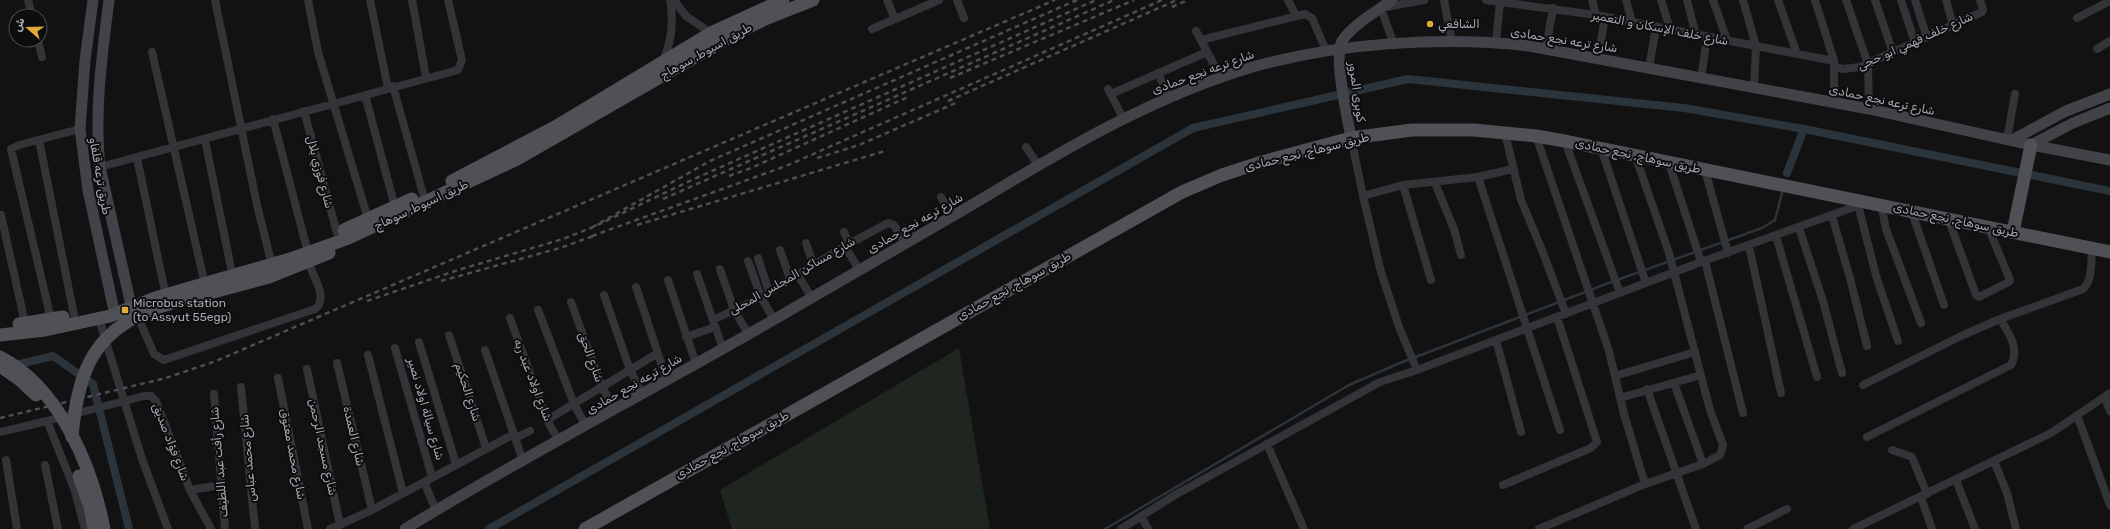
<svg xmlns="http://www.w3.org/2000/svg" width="2110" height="529" viewBox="0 0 2110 529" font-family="Rubik,'Noto Sans Arabic',sans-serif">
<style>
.green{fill:#1f261f}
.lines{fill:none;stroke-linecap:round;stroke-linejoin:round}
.stream{stroke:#2c343b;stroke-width:2.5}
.canal{stroke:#2c343b;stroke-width:8}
.street{stroke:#333438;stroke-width:8}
.secondary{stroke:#414348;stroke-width:11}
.primary{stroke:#4f5157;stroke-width:13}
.rail{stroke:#4c4e53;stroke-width:2.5;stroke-dasharray:5 4;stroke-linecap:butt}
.primary-bridge{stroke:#4f5157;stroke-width:13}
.poi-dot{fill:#e1a83c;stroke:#0d0d0e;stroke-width:1.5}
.labels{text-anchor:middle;stroke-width:4;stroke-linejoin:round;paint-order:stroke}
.poi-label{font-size:12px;fill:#a5a9b3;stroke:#0d0d0e;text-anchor:start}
.street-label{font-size:12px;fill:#a5a9b3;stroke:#0d0d0e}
</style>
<rect width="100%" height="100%" fill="#121213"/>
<path class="green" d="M959 348 990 529H732L720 490Z"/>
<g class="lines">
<path class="stream" d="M1105 529 1349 385 1400 363 1606 284 1762 228 1775 220 1782 193"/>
<path class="canal" d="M1787 173 1804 129
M11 366 53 356 93 384 129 529
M489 529 1193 128 1408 79 1684 108 1804 129 2110 191"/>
<path class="street" d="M28 0 32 16
M215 0 257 205 270 257
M308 0 318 52 368 219
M370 0 388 88
M412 0 426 77
M674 0 686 16 711 33
M887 0 895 19
M957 0 964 18
M1288 0 1296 16
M1444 0 1452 42
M1486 0 1596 15 1834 61
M1592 0 1596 15
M1626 0 1632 22
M1661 0 1670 29
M1687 0 1696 35
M1713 0 1727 40
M1743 0 1756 46 1754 88
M1778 0 1797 54
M1815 0 1834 61V103
M1846 0 1868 64 1869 109
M1875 0 1893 53
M1901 0 1915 43
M1915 0 1927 38
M1946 0 1953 25
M2077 18 2110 1
M872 29 939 0
M1196 31 1221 78
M38 40 42 57
M1201 40 1305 14 1312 18 1326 50
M1496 43 1500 2
M1394 45 1381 8 1424 0
M1546 48 1553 8
M2097 49 2110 41
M152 52 203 276
M1598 58 1605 17
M663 61C672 41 674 22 670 0
M1835 67 1843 69 1860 67 1982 12 1983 10 1980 0
M1649 68 1656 27
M1158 73 1169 97
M1701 78 1707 37
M393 86 423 194
M1108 89 1123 118
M1111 94 1207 52
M365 95 395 207
M304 111 337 233
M273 119 306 245
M1505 133 1521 200 1542 250 1566 314
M1536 136 1609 351 1624 414 1645 484
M1351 138 1363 196 1403 185 1478 177
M2007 139 2015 94
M39 140 74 315
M205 140 231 268
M1565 141 1620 293
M1026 147 1038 165
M1601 148 1646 283
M137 158 164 287
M1669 163 1701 262
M100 167 458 70 462 60 448 0
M1512 169 1478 177 1560 430
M1705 170 1728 253
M1435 183 1454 229 1461 255
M1403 185 1431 280
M1363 196 1381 272 1399 327 1417 370
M941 197 952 216
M1881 204 1886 229 1921 323
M1858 205 1877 279 1898 341
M1911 210 1944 305
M1 215 25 323
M1832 216 1850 278 1867 346
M1948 218 1976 295 1979 297 2009 282 2010 280 1988 227
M1799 228 1823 301 1842 373
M844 232 849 244
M1776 236 1817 377
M806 243 813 264
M845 246 859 270
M1749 246 1781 393
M780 250 790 279
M758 258 769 292
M748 261 761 297 774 320
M1705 261 1743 413
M720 269 734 310 749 335
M697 274 723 349
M797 274 812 298
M668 280 696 364
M636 287 667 381
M604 295 630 370 643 395
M571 302 602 387 615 410
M538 310 574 404 586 426
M510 318 547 420 559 441
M51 319 11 149 19 145 80 129
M99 319 142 459 168 529
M713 320 761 297 845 246 888 223 894 225 905 244
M141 324 154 354 164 360 315 309C329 300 313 275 308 262
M449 335 486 448
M686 337 715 327
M1496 340 1521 432
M419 342 456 464
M395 348 432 477
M485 350 523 461
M368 355 403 493
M337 363 372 510
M307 369 340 525
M1615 376 1695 352
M278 378 308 529
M1674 383 1703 464
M1863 385 1961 336 2000 319 2083 289C2093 280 2091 261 2092 249
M241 387 255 529
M1647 389 1696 529
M214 394 225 529
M1620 398 1701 375
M2105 398 2110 411
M2077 415 2110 505
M547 420 658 353
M47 421 74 488 85 529
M0 432 47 421 144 396H151L156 401 190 490 211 529
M1867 437 2011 365C2020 349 2009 333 2000 319
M515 438 530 431
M1267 444 1304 529
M1892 450 1912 457 1927 494
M6 460 17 529
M1994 461 2007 493 2016 529
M45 465 58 529
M1956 480 1975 529
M424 482 436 510
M1503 485 1591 448 1597 442 1557 317
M190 490 221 485
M1921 497 1932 529
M1141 516 1148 529
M330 529 372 510 514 434
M1121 529 1175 495 1380 382 1417 370 1701 262 1865 203
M1539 529 1645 484 1703 464 1720 455 1723 445 1710 410 1669 253 1635 155
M1747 529 1787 509
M1853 529 2051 433 2110 393"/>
<path class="secondary" d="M93 0 85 60 80 129 88 190 113 306
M109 0C102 55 94 112 100 167L130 301
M1351 138C1348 120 1333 56 1342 41 1351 26 1377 11 1392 0
M2012 140 2066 111 2110 94
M2031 145 2073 123 2110 108
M405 529C526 455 652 390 775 319 840 282 905 244 970 206 1061 151 1153 96 1256 66 1339 43 1443 36 1529 46L1869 109 2031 145 2110 160"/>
<path class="primary" d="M452 181 555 127 711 33 783 0
M344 230 412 199
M2013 232 2031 145
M165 305 269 277 329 253
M19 324 63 317
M0 335 45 330 110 316 155 298 290 259 346 239 517 159 733 35 765 19 813 0
M585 529 1182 192 1222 175 1262 162 1351 138 1412 130H1474L1536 136 1565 141 2110 252"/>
<path class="rail" d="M1077 0 710 161 589 229 694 179 1096 0
M1172 7 1188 0
M950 78 1134 0
M948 101 1177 0
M817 158 859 145 958 102
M729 176 751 168 908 97
M663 199 1114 0
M637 225 885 151
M592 236 786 166 1162 0
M441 281 560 248 596 235
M367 301 458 270 563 239 593 227
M0 418 166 378 216 361 1055 0"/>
<path class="primary-bridge" d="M0 357C59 387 92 466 104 529
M0 366 20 380 36 395
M72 437C78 368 95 327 165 305
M79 476 90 507 94 529"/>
</g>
<g class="poi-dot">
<circle cx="1430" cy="24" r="4"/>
<rect x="121" y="306" width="8" height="8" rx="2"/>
</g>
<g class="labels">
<g class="poi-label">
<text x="1438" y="28">الشافعي</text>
<text x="133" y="307">Microbus station<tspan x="133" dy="14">(to Assyut 55egp)</tspan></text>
</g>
<g class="street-label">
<text transform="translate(1660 28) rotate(11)" y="4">شارع خلف الإسكان و التعمير</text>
<text transform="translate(1564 40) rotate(9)" y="4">شارع ترعه نجع حمادى</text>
<text transform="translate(1915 41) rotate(-24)" y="4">شارع خلف فهمي ابو حجى</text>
<text transform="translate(706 51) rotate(-29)" y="4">طريق اسيوط, سوهاج</text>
<text transform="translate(1203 72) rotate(-20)" y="4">شارع ترعه نجع حمادى</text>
<text transform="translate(1357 92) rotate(82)" y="4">كوبرى المرور</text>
<text transform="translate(1882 100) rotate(12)" y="4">شارع ترعه نجع حمادى</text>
<text transform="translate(1307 152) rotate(-14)" y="4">طريق سوهاج, نجع حمادى</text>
<text transform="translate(1638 156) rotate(12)" y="4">طريق سوهاج, نجع حمادى</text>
<text transform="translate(320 172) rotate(75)" y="4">شارع فوزي بلال</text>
<text transform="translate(100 176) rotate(80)" y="4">طريق ترعه قلفاو</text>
<text transform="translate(421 205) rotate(-25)" y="4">طريق اسيوط, سوهاج</text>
<text transform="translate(1956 220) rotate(12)" y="4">طريق سوهاج, نجع حمادى</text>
<text transform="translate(915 223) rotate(-30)" y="4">شارع ترعه نجع حمادى</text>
<text transform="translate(792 276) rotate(-30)" y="4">شارع مساكن المجلس المحلى</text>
<text transform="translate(1014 286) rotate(-29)" y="4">طريق سوهاج, نجع حمادى</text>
<text transform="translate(591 357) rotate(70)" y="4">شارع الحق</text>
<text transform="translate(533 380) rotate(69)" y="4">شارع اولاد عبد ربه</text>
<text transform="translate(634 384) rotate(-30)" y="4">شارع ترعه نجع حمادى</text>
<text transform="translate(468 392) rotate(72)" y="4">شارع الحكيم</text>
<text transform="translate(426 409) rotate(74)" y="4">شارع سيالة اولاد نصير</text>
<text transform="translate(354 436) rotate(77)" y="4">شارع العمدة</text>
<text transform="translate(171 442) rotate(69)" y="4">شارع فؤاد صديق</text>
<text transform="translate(732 445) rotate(-29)" y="4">طريق سوهاج, نجع حمادى</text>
<text transform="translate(323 447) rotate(78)" y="4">شارع مسجد الرحمن</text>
<text transform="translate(293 454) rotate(79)" y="4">شارع محمد معتوق</text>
<text transform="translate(248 458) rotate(-95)" y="4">شارع محمد عباس</text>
<text transform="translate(219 462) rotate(-95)" y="4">شارع رأفت عبد اللطيف</text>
</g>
</g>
<g transform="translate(28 28) rotate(290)"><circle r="19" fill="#0d0d0e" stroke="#4a4b50"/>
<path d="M0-3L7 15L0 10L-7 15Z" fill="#e1a83c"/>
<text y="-6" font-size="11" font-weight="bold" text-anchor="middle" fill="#a5a9b3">ش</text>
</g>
</svg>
